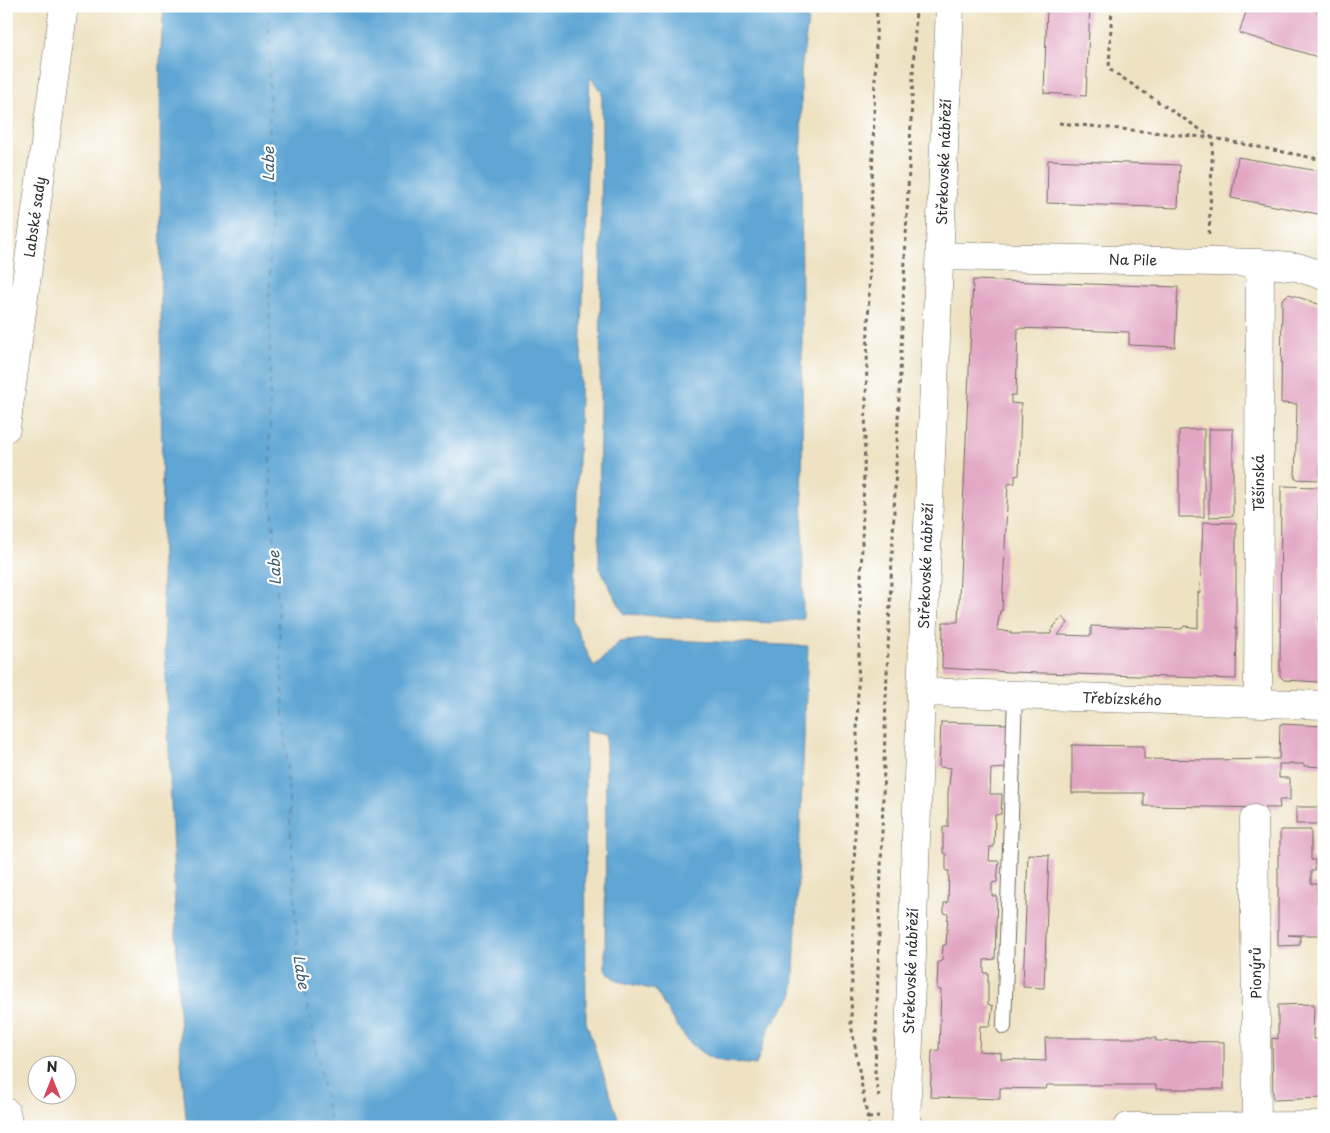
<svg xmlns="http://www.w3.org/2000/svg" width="1330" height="1133" viewBox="0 0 1330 1133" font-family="'Playpen Sans',sans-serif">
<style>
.water{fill:#5ea6d4;stroke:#446880}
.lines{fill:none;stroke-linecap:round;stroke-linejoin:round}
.ferry{stroke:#3f5c6f;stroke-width:1;stroke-dasharray:6 5;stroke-linecap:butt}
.building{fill:#e2a6c3}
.lane-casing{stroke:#6f6b60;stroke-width:16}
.street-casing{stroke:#6f6b60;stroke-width:29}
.path{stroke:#6f6b60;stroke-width:3;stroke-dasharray:4 4;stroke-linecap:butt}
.lane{stroke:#fff;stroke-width:14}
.street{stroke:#fff;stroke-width:28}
.labels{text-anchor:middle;stroke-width:4.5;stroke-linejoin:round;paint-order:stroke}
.street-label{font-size:14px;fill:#2b2b2b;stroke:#fff}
.water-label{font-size:15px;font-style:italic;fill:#3f5c6f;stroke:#fff}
</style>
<rect width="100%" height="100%" fill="#fff"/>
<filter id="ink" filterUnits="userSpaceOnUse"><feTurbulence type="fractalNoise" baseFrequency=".02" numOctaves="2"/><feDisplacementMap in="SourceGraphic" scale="10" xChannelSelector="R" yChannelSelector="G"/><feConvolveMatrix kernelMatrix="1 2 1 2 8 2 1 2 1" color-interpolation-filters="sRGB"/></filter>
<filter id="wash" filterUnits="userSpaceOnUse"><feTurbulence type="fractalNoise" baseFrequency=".0096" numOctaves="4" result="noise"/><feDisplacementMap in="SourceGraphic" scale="20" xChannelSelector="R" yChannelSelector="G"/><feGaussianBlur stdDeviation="1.12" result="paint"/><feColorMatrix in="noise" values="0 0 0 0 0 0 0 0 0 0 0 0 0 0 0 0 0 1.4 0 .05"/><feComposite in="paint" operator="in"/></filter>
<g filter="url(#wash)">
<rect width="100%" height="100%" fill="#eee2c2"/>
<path class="water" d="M164 6H810L801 71 803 619 771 623 624 614 599 567 602 92 590 77 573 621 594 667 619 642 645 639 808 646 793 996 770 1026 756 1065C744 1063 725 1063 714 1059 685 1048 670 1014 655 990L618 981 605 970 606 735 585 731 586 1022 621 1127H187L181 1062 162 568 160 61Z"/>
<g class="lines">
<path class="ferry" d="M269 6 270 468 298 958 331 1127"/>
</g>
<g id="blocks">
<path class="building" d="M1047 6H1090L1086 96 1044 93Z
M1248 6H1299L1324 14V59L1239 33Z
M1238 157 1324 172V215L1231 198Z
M1048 160 1180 165 1178 208 1047 203Z
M973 280 1178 287 1175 347 1129 345V332L1018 328 1016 395H1011V403L1021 404 1019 475 1015 476V483L1008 484 1002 611H1000L997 630 1011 632 1010 634H1051V630L1062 617 1068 623 1058 635 1091 636V626L1182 629 1184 626 1198 628V592L1200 593 1203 522 1236 523V629L1237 628 1236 679 1009 672 942 668 943 622H958Z
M1289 294 1324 306V341H1321V388L1324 389V395H1321L1320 480 1295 479 1297 404 1281 403 1282 299Z
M1204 429V517H1179V430Z
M1209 429H1233V516L1209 517Z
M1281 486 1319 487 1318 521H1324V533L1320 534 1321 553H1324V565L1320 566V596L1324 597V616H1319V645L1322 648V657L1319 660V682L1284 680 1280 676Z
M941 722 1009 724 1008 768 991 769 990 794H1002L1001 814 995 815 994 847H990L989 861H999L997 882 992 883V896H997L995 959 984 960V973H988V1004L993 1006 990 1026H980L979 1051 1001 1053V1059L1046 1061 1045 1038H1156V1041L1224 1042V1089H1156V1085H1047L1046 1089 1000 1088V1099L930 1097 932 1051 939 1050 941 990 937 989 938 962 942 961 943 945H946L948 914 944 913V903H948L949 871H946V854L943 853V827H948V793L951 768 939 767Z
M1280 724 1324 726V767L1304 766V764H1279V778H1290V800H1279L1280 808 1144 806V793H1072V745L1144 746V759L1211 760 1279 759Z
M1296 807H1324V824H1296Z
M1280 830H1311V860H1315V871H1311V884H1317V903H1324V920L1323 924H1322V935H1288L1300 936V945L1278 946V854H1280Z
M1028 854 1049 855 1044 988 1023 987Z
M1314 1004 1313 1039H1320L1319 1053 1324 1052V1098L1273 1100 1272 1038 1278 1039V1005Z"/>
</g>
</g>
<g filter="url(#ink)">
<use href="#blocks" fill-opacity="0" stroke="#6f6b60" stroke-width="1"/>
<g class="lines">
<defs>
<path id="lane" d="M1004 1027 1015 695"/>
<path id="street" d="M940 256 1260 263 1297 267 1324 276
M6 428 64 6
M921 692 1324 705
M1258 703 1260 263
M1254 819 1257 1127
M6 1112 9 1127
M906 1127 921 692 950 6
M1128 1127 1324 1126"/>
</defs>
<use href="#lane" class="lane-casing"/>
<use href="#street" class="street-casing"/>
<path class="path" d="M1112 6 1109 69 1213 138 1209 237
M1059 123 1213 138 1324 160
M879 1097 875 1073 886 696 916 6
M868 1118 879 1117
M869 1127 851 1024 858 687 877 6"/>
<use href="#lane" class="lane"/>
<use href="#street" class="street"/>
</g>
</g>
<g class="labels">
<g class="street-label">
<text transform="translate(944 162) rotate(-88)" y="5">Střekovské nábřeží</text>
<text transform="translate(35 217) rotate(-82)" y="5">Labské sady</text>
<text transform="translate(1133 260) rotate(1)" y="5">Na Pile</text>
<text transform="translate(1259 483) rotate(-90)" y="5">Těšínská</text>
<text transform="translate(926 566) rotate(-88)" y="5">Střekovské nábřeží</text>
<text transform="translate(1122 699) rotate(2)" y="5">Třebízského</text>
<text transform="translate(911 971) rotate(-88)" y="5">Střekovské nábřeží</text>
<text transform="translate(1256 973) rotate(-91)" y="5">Pionýrů</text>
</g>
<g class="water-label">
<text transform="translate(269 164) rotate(-90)" y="5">Labe</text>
<text transform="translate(275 568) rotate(-93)" y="5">Labe</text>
<text transform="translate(301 972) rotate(81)" y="5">Labe</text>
</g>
</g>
<rect width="1330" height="1133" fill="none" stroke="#fff" stroke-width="25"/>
<g transform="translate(52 1080)"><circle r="24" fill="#ffffff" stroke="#aaaaaa"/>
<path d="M0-4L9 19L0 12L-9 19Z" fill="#d1495b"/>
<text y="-8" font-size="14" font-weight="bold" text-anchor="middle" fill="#2b2b2b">N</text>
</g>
</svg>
